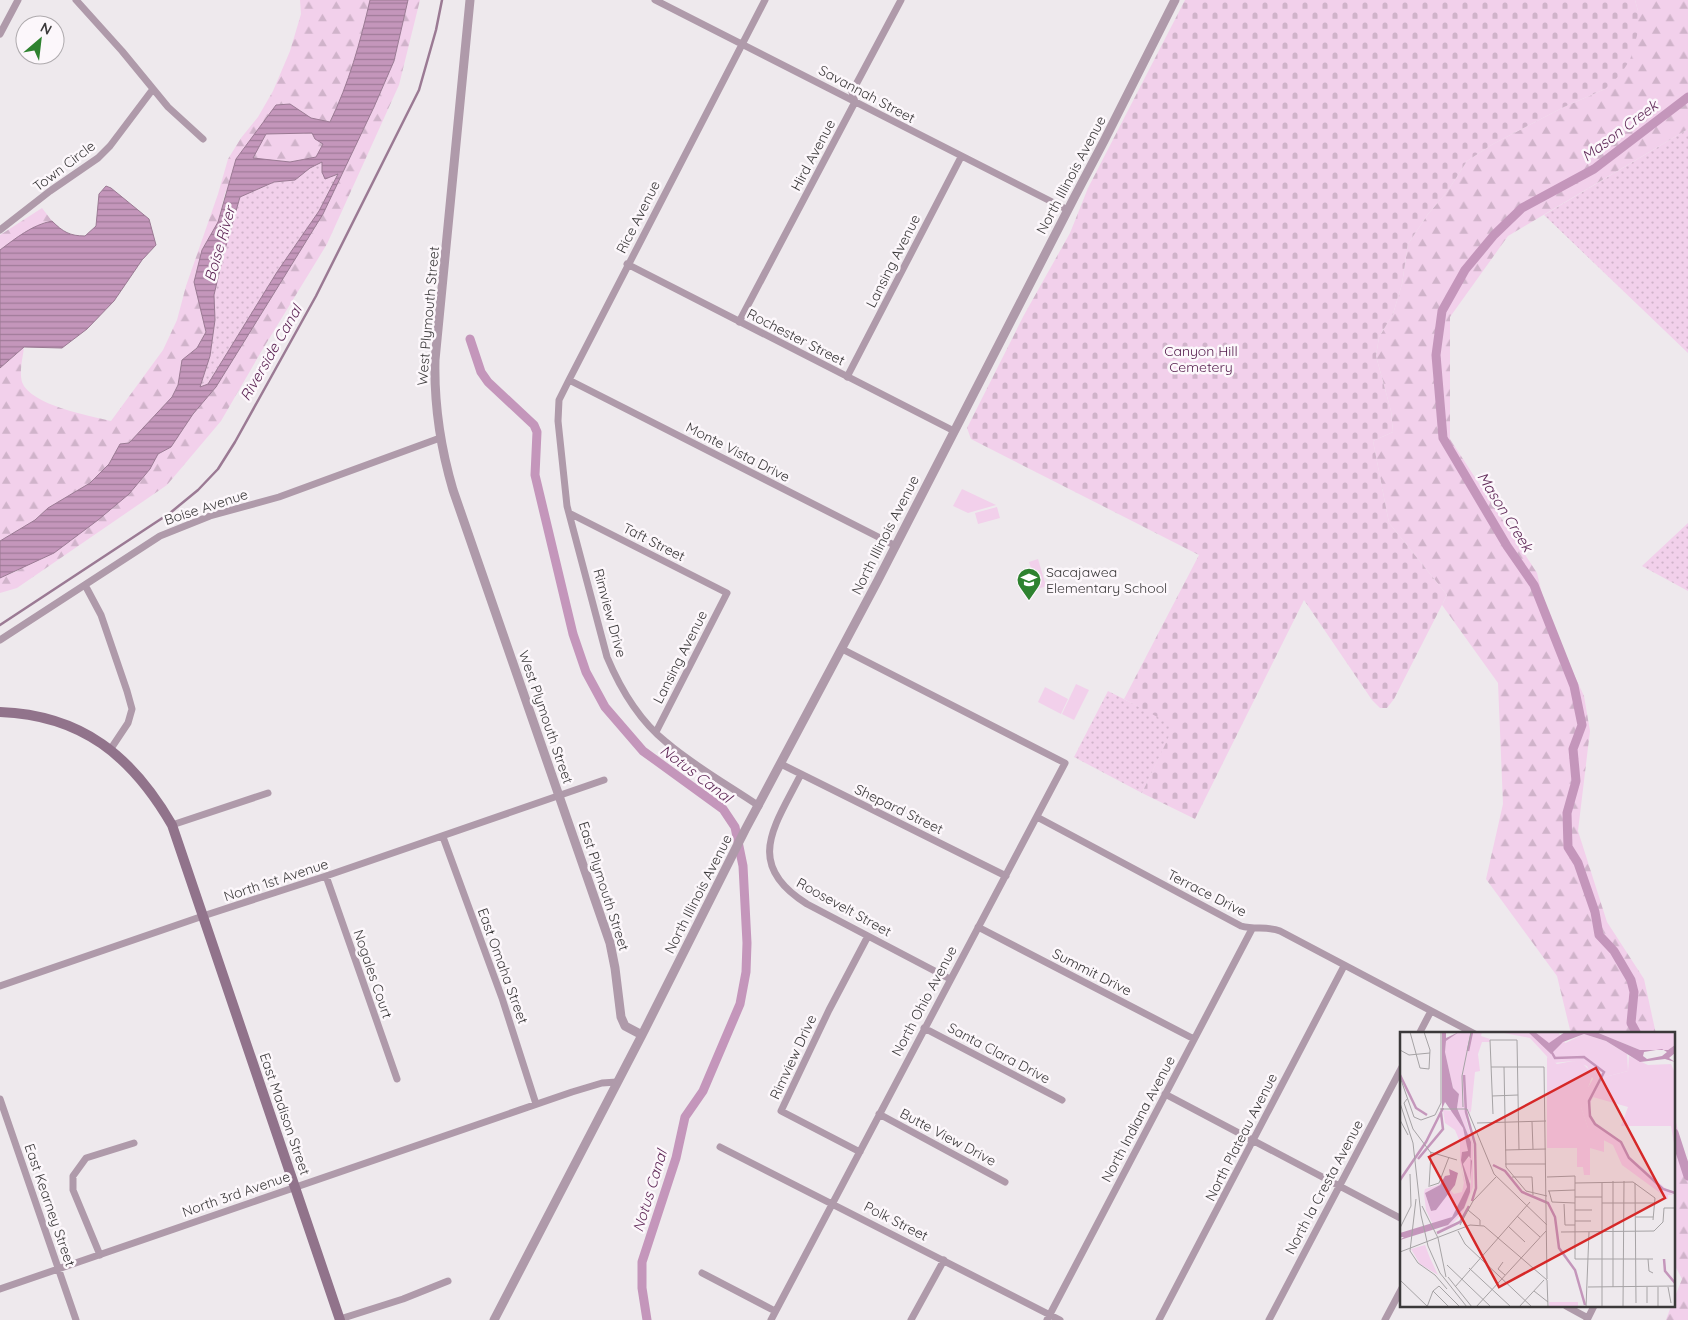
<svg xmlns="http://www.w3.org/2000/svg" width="1688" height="1320" viewBox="0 0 1688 1320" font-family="Quicksand,sans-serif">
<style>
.grass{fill:url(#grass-dots)}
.forest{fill:url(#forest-firs)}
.cemetery{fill:url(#cemetery-stones)}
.park{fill:#f2d0eb}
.water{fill:url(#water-rules);stroke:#9b7a94;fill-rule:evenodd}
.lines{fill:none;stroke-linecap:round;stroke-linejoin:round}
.stream{stroke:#9b7a94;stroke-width:2.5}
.canal{stroke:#c496bb;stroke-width:9}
.minor{stroke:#af9aaa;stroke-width:7}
.tertiary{stroke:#af9aaa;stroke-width:9}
.secondary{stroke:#91738b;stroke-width:10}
.labels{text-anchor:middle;stroke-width:5;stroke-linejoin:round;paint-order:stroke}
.street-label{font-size:14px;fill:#3b393a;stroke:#fcf7fb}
.park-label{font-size:14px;fill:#57204f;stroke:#fcf7fb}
.poi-label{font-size:14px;fill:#3b393a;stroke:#fcf7fb;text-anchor:start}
.water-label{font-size:15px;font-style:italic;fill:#5f2857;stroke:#fcf7fb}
.inset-river{fill:none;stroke:#c496bb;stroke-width:2.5}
.inset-road{fill:none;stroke:#a6a3a5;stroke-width:1}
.view{fill:#d62828;fill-opacity:0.15;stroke:#d62828;stroke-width:2.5}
.inset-edge{fill:none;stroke:#3b393a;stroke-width:2.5}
</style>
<defs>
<pattern id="grass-dots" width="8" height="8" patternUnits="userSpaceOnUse" patternTransform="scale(1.25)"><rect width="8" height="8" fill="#f2d0eb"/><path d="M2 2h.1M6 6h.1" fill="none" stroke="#d0b3ca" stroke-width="1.8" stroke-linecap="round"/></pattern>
<pattern id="forest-firs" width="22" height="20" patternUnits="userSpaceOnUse" patternTransform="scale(1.25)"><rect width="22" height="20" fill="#f2d0eb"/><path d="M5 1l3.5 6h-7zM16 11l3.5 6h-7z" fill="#d0b3ca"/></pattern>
<pattern id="cemetery-stones" width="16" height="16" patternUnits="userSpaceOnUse" patternTransform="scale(1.25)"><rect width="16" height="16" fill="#f2d0eb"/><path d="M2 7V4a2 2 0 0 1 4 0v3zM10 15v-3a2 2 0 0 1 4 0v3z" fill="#d0b3ca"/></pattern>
<pattern id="water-rules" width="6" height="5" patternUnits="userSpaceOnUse" patternTransform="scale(1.25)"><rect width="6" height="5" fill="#c496bb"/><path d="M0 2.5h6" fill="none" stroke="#a07b99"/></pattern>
</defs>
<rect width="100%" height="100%" fill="#eee9ed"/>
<path class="grass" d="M1688 129V353L1544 215Z
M322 162V172L331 175 338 173 319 211 277 272 208 384 199 388 210 356 215 320 214 295 223 256 240 197 274 182 295 180 310 168Z
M1688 523V591L1642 566Z
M1108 691 1175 725 1142 793 1074 757Z"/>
<path class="forest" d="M300 0H370C360 44 350 81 330 123L311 118 290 104 276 105 225 193 218 222 202 250 203 316 206 332 197 348 182 360 178 385 172 397 129 443 120 444 109 464 90 483 48 508 35 520 0 541V368L24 347C23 357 19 371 22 382 30 405 90 416 111 421L163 350 177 320 186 286 218 194 228 159 241 138 258 117 273 91 290 51 301 14Z
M408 0H420L399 85 327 244 261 352 221 421 167 485 17 588 0 593V578L17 571 150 469 158 454 171 447 193 414 216 387 323 214 374 107 394 61Z
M1635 0H1688V129L1508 236 1450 317V439L1537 573 1548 618 1584 696 1590 731 1578 831 1607 922 1644 979 1656 1034H1571L1557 976 1486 879 1503 804 1498 683 1442 605 1447 595 1389 523 1373 441 1393 432 1391 411 1376 356 1379 337 1393 314 1402 284 1408 244 1428 214 1447 192 1467 161 1493 144 1564 107 1605 89 1638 11Z
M312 133 324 143 316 157 290 162 253 158 266 134Z
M42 208 52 221 43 223 0 250V235Z
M1674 1114 1688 1170V1320H1666L1671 1306H1674V1299L1682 1279 1674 1264Z"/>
<path class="cemetery" d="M1185 0H1635L1638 11V32L1630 60 1620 75 1605 89 1564 107 1493 144 1467 161 1447 192 1428 214 1408 244 1402 284 1393 314 1379 337 1376 356 1391 411 1393 432 1373 441 1389 523 1447 595 1394 699 1387 708H1380L1372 700 1304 600 1195 819 1142 793 1174 726 1124 699 1199 555 971 439 967 428 1024 315 1070 233 1088 188Z"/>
<path class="park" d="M962 489 996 505 968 513 953 506Z
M997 507 1000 518 978 524 975 513Z
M1038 559 1046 586 1038 589 1029 562Z
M1076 684 1089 690 1074 720 1062 714Z
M1045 687 1068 699 1061 714 1038 702Z"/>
<path class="water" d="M370 0H408L394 61 374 107 323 214 216 387 193 414 171 447 158 454 150 469 129 494 98 520 54 553 0 578V541L35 520 48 508 90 483 109 464 120 444 129 443 172 397 178 385 182 360 197 348 206 332 194 282 202 250 218 222 236 159 276 105 290 104 311 118 330 122C349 83 360 43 370 0ZM312 133 315 139 323 144 316 157 290 162 253 158 266 134ZM322 162V172L325 179 338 174 319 211 277 272 208 384 200 387 210 356 215 320 214 295 223 256 240 197 274 182 295 180 310 168Z
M106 186 111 188 149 219 156 245 142 260 114 301 87 329 62 348 24 347 0 368V250C16 238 32 225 52 221 63 232 70 236 85 236L96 226 99 194Z"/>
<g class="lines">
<path class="stream" d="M0 625 170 513 198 490 218 469 235 442 316 296 419 90 436 30 442 0"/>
<path class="canal" d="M470 339 481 372 488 382 534 425 537 432 535 475 573 634 586 672 605 707 643 751 723 809 735 827 743 866 747 943 746 972 740 1004 703 1091 685 1117 676 1158 642 1262V1288L647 1320
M1637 1034 1631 1023 1634 992 1631 980 1614 951 1599 935 1595 912 1578 863 1568 847 1567 813 1576 781 1573 749 1582 725 1574 686 1534 585 1507 546 1443 438 1436 355 1442 311 1465 270 1494 235 1522 208 1594 169 1688 97
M1674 1133 1688 1176"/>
<path class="minor" d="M76 0 122 51 168 107 203 139
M655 0 1068 210
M0 34 18 0
M0 230 50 191 98 158 110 146 153 89
M627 264 954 431
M739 322 855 102 852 92 901 0
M847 377 961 157
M569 380 896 546
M569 513 727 593 656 732
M85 585 101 615 127 691 132 709 128 723 110 750
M0 640 160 536 210 516 279 497 440 438
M781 764 1006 876
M801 774C775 826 743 864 807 904L950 979
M759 806C728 785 694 766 666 742 640 721 620 688 607 657L567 506 558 421 559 400 569 380 765 0
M1037 817 1241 926C1255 930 1267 926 1280 931L1475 1034
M172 825 268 793
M443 837 502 998 536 1104
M326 876 397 1079
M978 927 1194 1039
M0 986 203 916 326 876 604 780
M924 1028 1062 1100
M1419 1034 1431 1011
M1165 1094 1402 1219
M0 1099 76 1320
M879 1114 1005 1182
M720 1147 1060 1320
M860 1152 781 1111 829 1010 868 936
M100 1255 73 1190V1176L86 1158 134 1143
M702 1273 775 1311
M0 1289 572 1092 602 1083 617 1082
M1566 1306 1588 1318
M340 1319 403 1299 448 1281
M771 1320 1065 763 842 649
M911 1320 944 1260
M1047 1320 1252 929
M1159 1320 1344 966
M1269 1320 1402 1067
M1385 1320 1402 1288
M1587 1320 1594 1306"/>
<path class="tertiary" d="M470 0 435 360C434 405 440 446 453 490L610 943 615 968 621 1017 625 1026 642 1035
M494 1320 642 1035 745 830 877 582 1075 196 1104 141 1175 0"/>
<path class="secondary" d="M0 712C82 715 132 756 172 825L340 1320"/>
</g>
<defs>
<symbol id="school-pin" viewBox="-11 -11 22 30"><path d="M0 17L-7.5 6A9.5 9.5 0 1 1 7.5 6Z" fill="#2e822f" stroke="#fcf7fb"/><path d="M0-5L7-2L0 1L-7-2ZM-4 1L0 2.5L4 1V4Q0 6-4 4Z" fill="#fff"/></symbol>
</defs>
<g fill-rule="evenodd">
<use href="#school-pin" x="1015" y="566" width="28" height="38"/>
</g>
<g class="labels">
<g class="street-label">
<text transform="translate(867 94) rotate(28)" y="5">Savannah Street</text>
<text transform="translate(813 155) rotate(-62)" y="5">Hird Avenue</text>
<text transform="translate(64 166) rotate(-37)" y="5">Town Circle</text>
<text transform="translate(1071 175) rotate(-62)" y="5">North Illinois Avenue</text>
<text transform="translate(638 217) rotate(-63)" y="5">Rice Avenue</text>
<text transform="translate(893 261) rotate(-63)" y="5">Lansing Avenue</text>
<text transform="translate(428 316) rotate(-85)" y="5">West Plymouth Street</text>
<text transform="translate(796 337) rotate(27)" y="5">Rochester Street</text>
<text transform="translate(738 452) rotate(27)" y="5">Monte Vista Drive</text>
<text transform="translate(206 507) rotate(-18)" y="5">Boise Avenue</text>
<text transform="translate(885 535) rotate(-63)" y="5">North Illinois Avenue</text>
<text transform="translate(654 542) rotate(27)" y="5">Taft Street</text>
<text transform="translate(610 613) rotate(75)" y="5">Rimview Drive</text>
<text transform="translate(680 657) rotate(-63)" y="5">Lansing Avenue</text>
<text transform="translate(546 717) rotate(71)" y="5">West Plymouth Street</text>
<text transform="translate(899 809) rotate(26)" y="5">Shepard Street</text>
<text transform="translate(276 880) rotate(-18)" y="5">North 1st Avenue</text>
<text transform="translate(604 886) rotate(72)" y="5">East Plymouth Street</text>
<text transform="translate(1207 893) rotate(27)" y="5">Terrace Drive</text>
<text transform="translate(698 894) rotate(-63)" y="5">North Illinois Avenue</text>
<text transform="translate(844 907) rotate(29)" y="5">Roosevelt Street</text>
<text transform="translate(503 966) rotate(70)" y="5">East Omaha Street</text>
<text transform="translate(1092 972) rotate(27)" y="5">Summit Drive</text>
<text transform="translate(373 974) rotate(71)" y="5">Nogales Court</text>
<text transform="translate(924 1001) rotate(-62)" y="5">North Ohio Avenue</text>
<text transform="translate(999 1053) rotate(28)" y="5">Santa Clara Drive</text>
<text transform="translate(793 1057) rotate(-65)" y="5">Rimview Drive</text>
<text transform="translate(285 1114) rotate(71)" y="5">East Madison Street</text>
<text transform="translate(1138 1119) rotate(-62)" y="5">North Indiana Avenue</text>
<text transform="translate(948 1137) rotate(28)" y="5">Butte View Drive</text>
<text transform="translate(1241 1137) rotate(-63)" y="5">North Plateau Avenue</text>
<text transform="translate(1324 1187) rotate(-62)" y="5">North la Cresta Avenue</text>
<text transform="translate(236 1194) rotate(-19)" y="5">North 3rd Avenue</text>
<text transform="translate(50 1205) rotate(71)" y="5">East Kearney Street</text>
<text transform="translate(896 1221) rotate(27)" y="5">Polk Street</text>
</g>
<g class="park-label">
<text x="1201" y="356">Canyon Hill<tspan x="1201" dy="16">Cemetery</tspan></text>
</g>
<g class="poi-label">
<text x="1046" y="577">Sacajawea<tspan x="1046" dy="16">Elementary School</tspan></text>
</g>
<g class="water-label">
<text transform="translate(1620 131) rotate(-37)" y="5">Mason Creek</text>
<text transform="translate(220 244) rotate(-74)" y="5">Boise River</text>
<text transform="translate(271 353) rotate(-60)" y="5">Riverside Canal</text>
<text transform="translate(1505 512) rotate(58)" y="5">Mason Creek</text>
<text transform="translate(696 774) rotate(37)" y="5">Notus Canal</text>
<text transform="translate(650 1191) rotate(-73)" y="5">Notus Canal</text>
</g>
</g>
<g transform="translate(1400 1032)">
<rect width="275" height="275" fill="#eee9ed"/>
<path d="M229 24 248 33 271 32 275 41V117L271 94H221L228 75 193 65 205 45 228 39ZM70 124 72 129 69 152 63 132ZM25 213 30 226 38 243 20 232 11 217Z" fill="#f2d0eb"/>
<path d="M59 0H82L81 4 90 7V10H82L78 22 80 39 75 40 71 79 66 87 73 112V155L62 182 51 193 36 200 50 191 64 176 71 152V110L57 76 59 62 53 56 45 20 46 9ZM99 0H128L151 18 184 2 206 9 227 22 228 39 205 45 191 69 189 80 196 92 222 110 229 124 273 163H268V167L263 168V163L222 133 213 113 194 103 188 96 181 75 183 64 193 47 187 34 173 29 153 31 130 6ZM196 0H275V13L268 18H240ZM43 78 54 79 64 96 68 119 62 120V139L67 155 52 185 40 194 27 197 39 191 33 193 26 178 24 161 25 157 38 153 46 144 40 153 25 161 31 179 50 158 54 162 62 160 64 151 60 128V110L55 98 45 91Z" fill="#f2d0eb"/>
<path d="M147 25 157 32 173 29 182 31 193 42 181 75 188 96 204 107V120L190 116V143H184L183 135H177V116H147Z" fill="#f2d0eb"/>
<path d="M135 0H158L170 19 168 23 154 25ZM149 270H178V275H149Z" fill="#f2d0eb"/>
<path d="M42 0H46V6L59 0 46 9 45 20 53 56 59 62 57 76 71 110 70 160 64 176 48 193 0 208 4 205H0V201L52 185 67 155 61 128 62 120 68 119 63 96 45 70 42 77ZM69 124 72 129 70 152 63 132ZM128 0H135L149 11 165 0H196L240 18H268L275 13V21L269 26 275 30 265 27 240 30 206 9 184 2 163 10 151 22ZM262 17 267 20 262 24 247 27 243 24 244 20ZM49 137 58 141 55 153 36 178 31 179 25 161 40 153 45 144 50 143Z" fill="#c496bb" fill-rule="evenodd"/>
<path class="inset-river" d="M68 19 72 0M151 19 155 26 184 25 204 40 189 69 190 84 195 92 221 110 229 126 263 157 275 161M0 43 16 76 27 83M64 43 66 80 75 112 76 156 72 169M18 127 43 97 41 81M93 133 105 139 122 160 148 171 155 185 159 216 175 238 185 273M0 148 26 110 43 76M37 201 60 190 69 174M264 227 265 239 275 251"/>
<path class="inset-road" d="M10 0 20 36 29 37 30 18 24 0M0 18 9 23 30 21M91 35H144L147 247M104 35 106 135 126 159 147 164M0 45 14 85 21 88 35 83 41 71V0M92 64 118 63M7 67 4 71 13 97 31 121 29 155M0 71 13 111 21 183 28 214 40 241 67 275M63 75 62 44 71 0M40 77H67L94 142 147 193M93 82 90 8H117L119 118M0 88 8 103M132 90 133 117M77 91 146 89M105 118 146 117M30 120 57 128M105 132H146M112 145H132L133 163M147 145 175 144V227H253M213 149V255M175 151 233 150 255 166 253 188M202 151V275M235 151 236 271M30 154 39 151 49 125M148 159 175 158M149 159 152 170 175 171M175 165H202M16 167 10 219 18 231 35 243 47 257M202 171H255M164 172 165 193H175M22 174 38 206 46 245M68 178 80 188V193M175 178H192M117 184 140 205M236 185H253M175 189H191M60 193 73 169 96 145M108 194 125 210M0 196 11 174 10 142M58 199 65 212 132 275M161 200 254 199 263 190 264 176H275M0 220 70 193 84 194 147 248 148 275M248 227 249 239 253 241M103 230 98 237 105 243M47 233 91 275M69 236 111 275M48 245 72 275M0 248 27 274M55 255 130 170M188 255 275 254M258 255V275M268 255 271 271M33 259 49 275M134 259 148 270M247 271V255M27 275 33 259 39 254 60 275M76 275 146 199M119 275 144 248M186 275 189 200M223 275 224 149"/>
<path class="view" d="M196 36 265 166 99 255 29 125Z"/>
<rect width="275" height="275" class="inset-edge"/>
</g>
<g transform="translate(40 40) rotate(28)"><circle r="24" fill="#fcf7fb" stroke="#afabae"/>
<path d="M0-4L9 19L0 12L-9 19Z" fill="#2e822f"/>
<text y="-8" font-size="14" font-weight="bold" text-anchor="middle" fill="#3b393a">N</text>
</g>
</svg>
